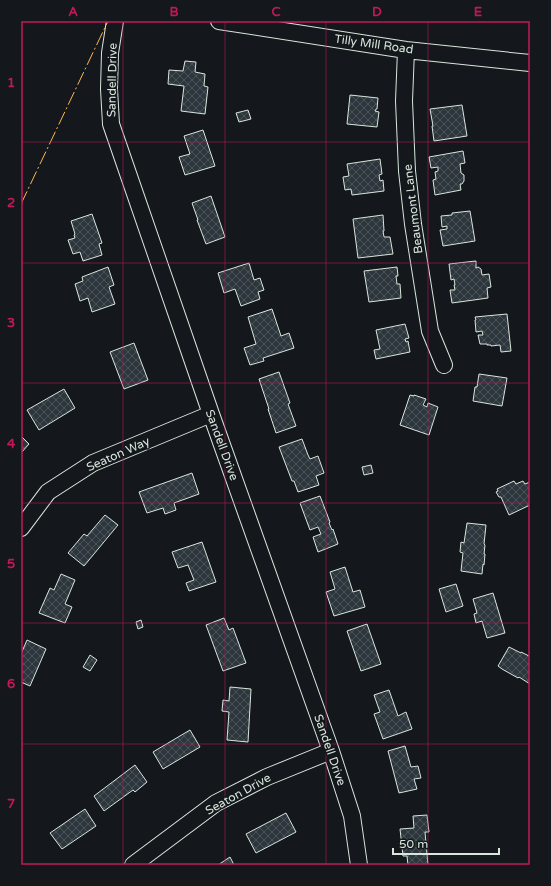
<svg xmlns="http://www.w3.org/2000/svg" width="551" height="886" viewBox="0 0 551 886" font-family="'Varela Round',sans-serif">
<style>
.building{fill:url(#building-cross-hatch);stroke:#d8e6dc}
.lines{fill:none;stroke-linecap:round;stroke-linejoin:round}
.minor-casing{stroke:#d8e6dc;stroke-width:18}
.minor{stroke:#14181c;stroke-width:16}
.power{stroke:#ffb74d;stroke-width:1;stroke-dasharray:14 3 2 3;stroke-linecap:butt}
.grid{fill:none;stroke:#c2185b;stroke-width:1;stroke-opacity:0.55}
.labels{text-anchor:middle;stroke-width:3;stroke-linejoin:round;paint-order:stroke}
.street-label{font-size:12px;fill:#d8e6dc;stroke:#14181c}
.neatline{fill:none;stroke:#c2185b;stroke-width:1.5}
.grid-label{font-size:13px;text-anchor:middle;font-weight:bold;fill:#c2185b}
</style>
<defs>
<pattern id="building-cross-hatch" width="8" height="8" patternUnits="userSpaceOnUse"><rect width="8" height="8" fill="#2c363c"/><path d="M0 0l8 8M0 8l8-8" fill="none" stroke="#4a5358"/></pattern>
</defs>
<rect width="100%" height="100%" fill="#14181c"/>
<path class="building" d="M185 61 196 62 195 72 205 74 204 86 208 87 205 114 181 111 184 86 168 84 169 70 183 71Z
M350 95 378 98 377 109H376L375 111 379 112 377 127 347 124Z
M462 105 467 136 434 141 432 126H433L430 109Z
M248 110 251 119 239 122 236 113Z
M203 130 215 166 185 175 179 157 190 154 184 136Z
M463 151 465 163 460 164 461 173 464 175V181L462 184H460L461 190 435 195 433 180 436 179 435 172 438 171V167L431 168 429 157Z
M380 159 382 174 379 175 380 181 383 180 384 191 352 195 351 189 345 190 343 177 349 176 347 164Z
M211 196 225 237 206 244 197 220H198L192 203Z
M470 211 475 241 443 246 440 230 447 229V226L442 227 441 216 452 215V213Z
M92 214 102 243 99 244 102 255 83 261 80 252 73 254 68 240 75 238 74 235 75 234 71 221Z
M383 215 384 231H383L384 237H390L393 254 358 258 353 219Z
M476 261V268L478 267 481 269 482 275 489 274 491 287 487 288 488 298 452 303 450 290H455L454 285H455L454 279 451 280 449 264Z
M249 263 254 280 260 278 264 290 258 292 260 299 241 306 235 289 224 293 218 273Z
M108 267 114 285 109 287 115 304 92 312 88 298 80 301 75 284 83 281 82 277Z
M397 267 398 276H396L397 284H400L401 298 369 302 364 271Z
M272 309 281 336 289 333 294 348 263 358 264 361 250 365 244 348 256 344 248 317Z
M507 314 511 351 501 352 500 345 491 346V345H487V344H480L478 335H483L482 331 476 332 475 320H476L475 317Z
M405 324 409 338 405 339 406 342 408 341 410 352 376 359 374 350 380 349 376 330Z
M134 343 148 380 124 389 110 352Z
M279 372 290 403 288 404 296 426 276 433 268 409H269L259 379Z
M479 374 507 378 502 406 473 401 475 387H477Z
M64 389 75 408 39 430 27 410Z
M410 395 414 396V395L426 399 423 405 427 407 428 403 438 407 429 435 400 425Z
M21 436 29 444 21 453Z
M302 439 308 455 310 459 318 456 324 473 316 476 319 485 298 492 294 481H292L279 447Z
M371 465 373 473 364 475 362 467Z
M192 473 199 494 174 503 176 510 165 514 163 508 147 513 139 492Z
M514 481 516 484 523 481 525 484 530 482V505L509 515 501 497H499L496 492 498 491 497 489Z
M320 496 330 522 329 523 332 530 333 529 338 544 318 552 313 537 321 534 318 527 310 530 300 503Z
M105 515 118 525 84 566 68 553 84 534 87 536Z
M467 523 486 525 484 544 485 545 484 554H485L484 565 483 564 482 574 461 571 463 553 460 552 461 542 464 543Z
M202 542 216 582 189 591 186 583 194 580 188 565 178 568 172 552Z
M345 567 353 592 360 590 365 607 334 616 326 592 335 589 330 572Z
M61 574 75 580 65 604 72 607 65 623 39 613 50 588 54 590Z
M456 584 463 606 446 612 439 589Z
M493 593 505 633 487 638 482 621 476 623 474 614 477 613 473 599Z
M224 618 229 630 233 628 246 663 223 671 206 625Z
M141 620 143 627 138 629 136 622Z
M367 624 381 664 361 671 347 631Z
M27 640 46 649 30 686 21 682V654Z
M509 647 521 653V652L529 656 530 653V684L519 677 518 678 502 669 498 666Z
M90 655 97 660 90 671 83 667Z
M230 687 251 689 248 742 227 740 229 712 222 711 223 700 229 701Z
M389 690 398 716 406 712 412 729 383 739 374 714 380 712 374 695Z
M190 730 200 747 163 769 153 752Z
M405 746 411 767 418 766 421 778 414 779 417 789 399 793 388 751Z
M135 765 147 782 135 792 133 790 104 811 94 796Z
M85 809 96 826 62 849 50 833Z
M286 813 296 832 256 853 246 834Z
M427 815 429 832H425L428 865H408L407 856H403L400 829 414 828 413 816Z
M230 857 234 865H218Z"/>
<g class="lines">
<defs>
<path id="minor" d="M115 21 110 53 109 89 111 124 211 414 331 751 352 816 359 865
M219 21 406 50 530 63
M406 50 404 101 407 171 413 224 430 331 444 365
M21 528 48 492 93 463 211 414
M133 865 216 803 267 777 331 751"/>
</defs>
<use href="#minor" class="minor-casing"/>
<use href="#minor" class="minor"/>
<path class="power" d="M21 204 108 21"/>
</g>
<path class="grid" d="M123 21V865M225 21V865M326 21V865M428 21V865M21 142H530M21 263H530M21 383H530M21 503H530M21 623H530M21 744H530"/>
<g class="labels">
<g class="street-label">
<text transform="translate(374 44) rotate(8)" y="4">Tilly Mill Road</text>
<text transform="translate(112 80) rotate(-89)" y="4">Sandell Drive</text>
<text transform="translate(413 209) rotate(-97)" y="4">Beaumont Lane</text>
<text transform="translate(222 445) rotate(70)" y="4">Sandell Drive</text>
<text transform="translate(118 454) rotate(-24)" y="4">Seaton Way</text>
<text transform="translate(330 750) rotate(71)" y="4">Sandell Drive</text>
<text transform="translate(238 794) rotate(-29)" y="4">Seaton Drive</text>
</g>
</g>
<rect width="551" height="886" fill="none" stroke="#14181c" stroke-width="44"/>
<path d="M393 848v6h106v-6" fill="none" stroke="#d8e6dc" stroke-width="2"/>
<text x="399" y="848" font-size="12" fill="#d8e6dc" stroke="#14181c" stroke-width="3" paint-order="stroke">50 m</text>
<rect x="22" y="22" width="507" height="842" class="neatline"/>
<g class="grid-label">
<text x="73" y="16">A</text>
<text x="174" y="16">B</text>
<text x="276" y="16">C</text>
<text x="377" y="16">D</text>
<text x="478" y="16">E</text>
<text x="11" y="87">1</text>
<text x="11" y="207">2</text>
<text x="11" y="327">3</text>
<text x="11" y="448">4</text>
<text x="11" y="568">5</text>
<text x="11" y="688">6</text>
<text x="11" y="808">7</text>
</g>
</svg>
